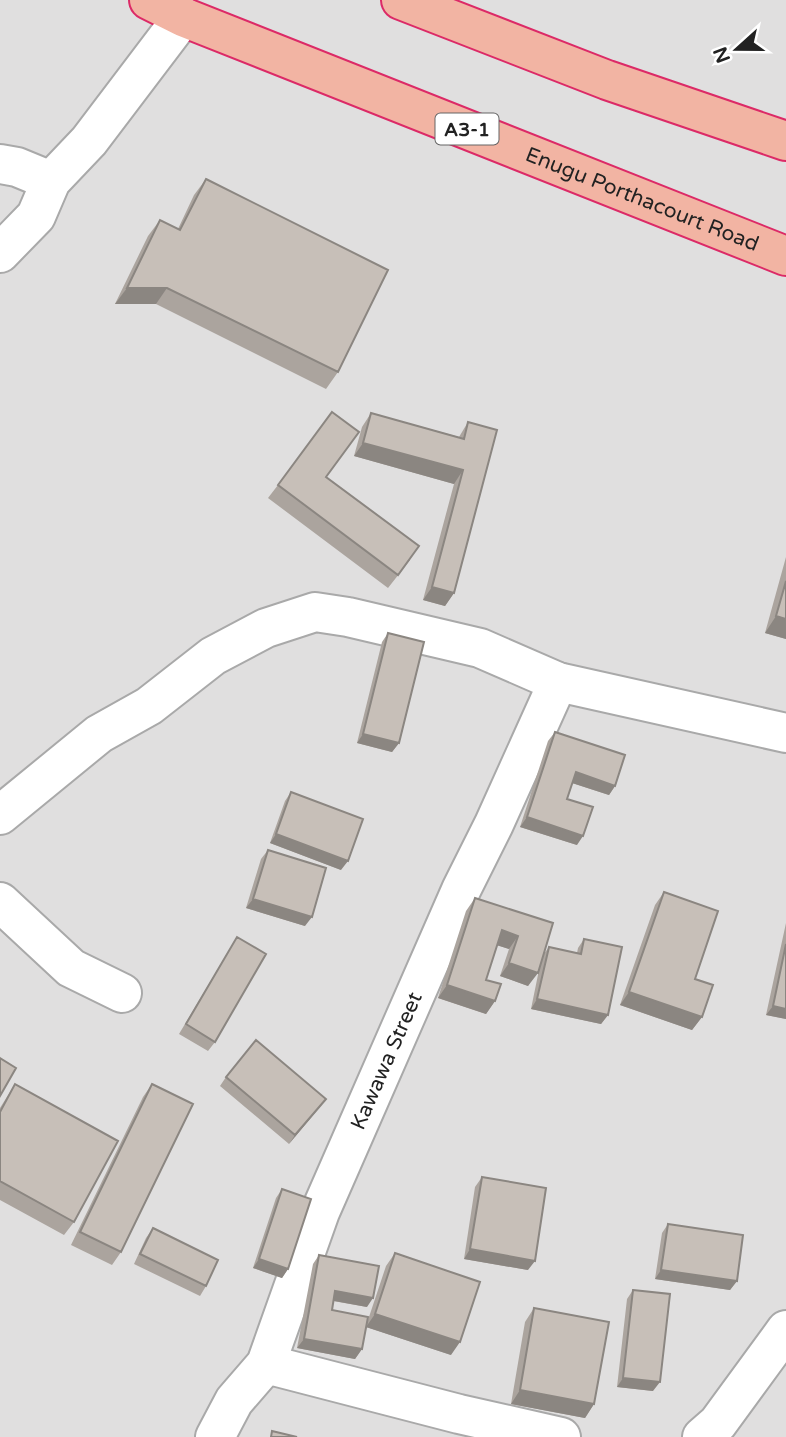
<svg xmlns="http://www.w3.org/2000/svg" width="786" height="1437" viewBox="0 0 786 1437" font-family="'Varela Round',sans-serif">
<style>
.residential{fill:#e0dfdf}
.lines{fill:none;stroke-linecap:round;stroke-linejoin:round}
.minor-casing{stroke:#a9a9a9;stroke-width:42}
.trunk-casing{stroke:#dc2a67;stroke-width:42}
.minor{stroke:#fff;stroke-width:38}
.trunk{stroke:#f2b4a3;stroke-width:38}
.wall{fill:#aba49e}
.shaded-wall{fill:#8b8681}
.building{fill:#c7bfb8;stroke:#8b8681;stroke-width:2}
.labels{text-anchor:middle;stroke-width:5;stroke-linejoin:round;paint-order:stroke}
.shield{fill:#fff;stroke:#646464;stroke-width:2}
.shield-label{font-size:19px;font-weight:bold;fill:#222}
.street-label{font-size:21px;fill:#222;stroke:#fff}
</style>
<rect width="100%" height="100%" fill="#f2efe9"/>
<path class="residential" d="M0 0H786V1437H0Z"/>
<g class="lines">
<defs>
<g id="minor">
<path d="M0 164 17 167 51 181"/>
<path d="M0 253 36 216 51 181 89 141 183 17"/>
<path d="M0 815 99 734 149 706 213 656 266 628 315 612 348 617 480 648 558 682 786 733"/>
<path d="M0 902 71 968 122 993"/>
<path d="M266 1364 459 1414 561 1437"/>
<path id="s1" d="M215 1437 234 1401 266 1364 320 1212 461 890 494 824 558 682"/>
<path d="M702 1437 718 1423 786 1330"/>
</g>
<g id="trunk">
<path id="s2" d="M149 0 183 17 786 256"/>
<path d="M401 0 607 80 786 141"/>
</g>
</defs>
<use href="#minor" class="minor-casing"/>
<use href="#trunk" class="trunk-casing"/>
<use href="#minor" class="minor"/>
<use href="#trunk" class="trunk"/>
</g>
<path class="wall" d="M206 179 338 372 326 389 156 304H115L148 236 160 220 178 229 194 195Z
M371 413 459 437 468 422 454 593 445 606 423 600 454 484 354 456 362 427Z
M326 477 410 560 388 588 268 498 278 485Z
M786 557V639L765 633Z
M388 633 399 743 392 752 357 743 382 642Z
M555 732 615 786 609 795 572 783 567 799 577 845 520 827 548 741Z
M291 792 341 870 270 843 285 801Z
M268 850 305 926 246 908 261 859Z
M664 892 702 1017 692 1030 620 1005 655 905Z
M475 898 543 955 549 947 577 953 578 948 584 939 608 1015 601 1024 531 1009 541 960 528 986 500 976 509 949 497 945 486 980 495 1001 486 1014 438 998 466 911Z
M786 923V1019L766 1015Z
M237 937 215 1042 208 1051 179 1034Z
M226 1077 326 1099 289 1144 220 1086Z
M15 1084 74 1222 64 1235 0 1200V1108Z
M152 1084 121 1252 112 1265 71 1245 143 1097Z
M482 1177 528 1270 464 1259 475 1187Z
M282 1189 288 1269 282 1278 253 1268 276 1198Z
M668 1224 737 1281 730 1290 655 1279 662 1233Z
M153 1228 206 1286 200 1296 134 1264 146 1238Z
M395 1253 451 1355 366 1327 362 1349 355 1359 297 1348 313 1264 319 1255 367 1307 333 1301 332 1310 366 1326 386 1266Z
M633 1290 653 1391 617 1387 627 1299Z
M534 1308 594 1404 585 1418 511 1404 525 1322Z"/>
<path class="shaded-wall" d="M127 288H167L156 304H115Z
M363 443 463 470 454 484 354 456Z
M432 587 454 593 445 606 423 600Z
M776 616 786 619V639L765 633Z
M363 734 399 743 392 752 357 743Z
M576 772 615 786 609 795 569 782Z
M527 817 583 836 577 845 520 827Z
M276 834 348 861 341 870 270 843Z
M253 899 312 917 305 926 246 908Z
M502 930 518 936 509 949 493 944Z
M509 963 538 973 528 986 500 976Z
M447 985 495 1001 486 1014 438 998Z
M629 992 702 1017 692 1030 620 1005Z
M537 999 608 1015 601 1024 531 1009Z
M773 1006 786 1009V1019L766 1015Z
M326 1099 319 1108 289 1144 295 1135Z
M470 1249 535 1261 528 1270 464 1259Z
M259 1259 288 1269 282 1278 253 1268Z
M661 1270 737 1281 730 1290 655 1279Z
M335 1291 373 1298 367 1307 329 1300Z
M375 1314 460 1342 451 1355 366 1327Z
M304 1339 362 1349 355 1359 297 1348Z
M623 1378 660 1382 653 1391 617 1387Z
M520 1390 594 1404 585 1418 511 1404Z"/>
<path class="building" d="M206 179 388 270 338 372 167 288H127L160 220 180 230Z
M332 412 359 432 326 477 419 546 398 575 278 485Z
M371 413 464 439 468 422 497 430 454 593 432 587 463 470 363 443Z
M786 581V619L776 616Z
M388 633 424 642 399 743 363 734Z
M555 732 625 755 615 786 576 772 567 799 593 807 583 836 527 817Z
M291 792 363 819 348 861 276 834Z
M268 850 326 868 312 917 253 899Z
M664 892 718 911 695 979 713 985 702 1017 629 992Z
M475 898 553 923 538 973 509 963 518 936 502 930 486 980 501 984 495 1001 447 985Z
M237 937 266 954 215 1042 186 1024Z
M584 939 622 947 608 1015 537 999 549 947 581 954Z
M786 944V1009L773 1006Z
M256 1040 326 1099 295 1135 226 1077Z
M0 1058 16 1068 0 1096Z
M15 1084 118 1141 74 1222 0 1181V1112Z
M152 1084 193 1104 121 1252 80 1232Z
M482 1177 546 1188 535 1261 470 1249Z
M282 1189 311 1199 288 1269 259 1259Z
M668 1224 743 1235 737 1281 661 1270Z
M153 1228 218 1260 206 1286 140 1254Z
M395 1253 480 1282 460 1342 375 1314Z
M319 1255 379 1266 373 1298 335 1291 332 1310 368 1317 362 1349 304 1339Z
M633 1290 670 1294 660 1382 623 1378Z
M534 1308 609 1322 594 1404 520 1390Z
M272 1431 297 1437H271Z"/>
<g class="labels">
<rect class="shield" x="435.5" y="113.5" width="63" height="31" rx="5"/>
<g class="shield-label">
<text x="467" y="136">A3-1</text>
</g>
<g class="street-label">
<text dy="7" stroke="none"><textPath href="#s2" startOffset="532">Enugu Porthacourt Road</textPath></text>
<text dy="7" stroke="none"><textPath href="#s1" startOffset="416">Kawawa Street</textPath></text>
</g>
</g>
<g transform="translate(737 49) rotate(249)" stroke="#ffffff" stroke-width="5" paint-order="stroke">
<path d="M0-5L12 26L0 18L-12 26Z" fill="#222222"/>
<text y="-10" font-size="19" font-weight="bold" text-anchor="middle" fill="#222222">N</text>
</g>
</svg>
